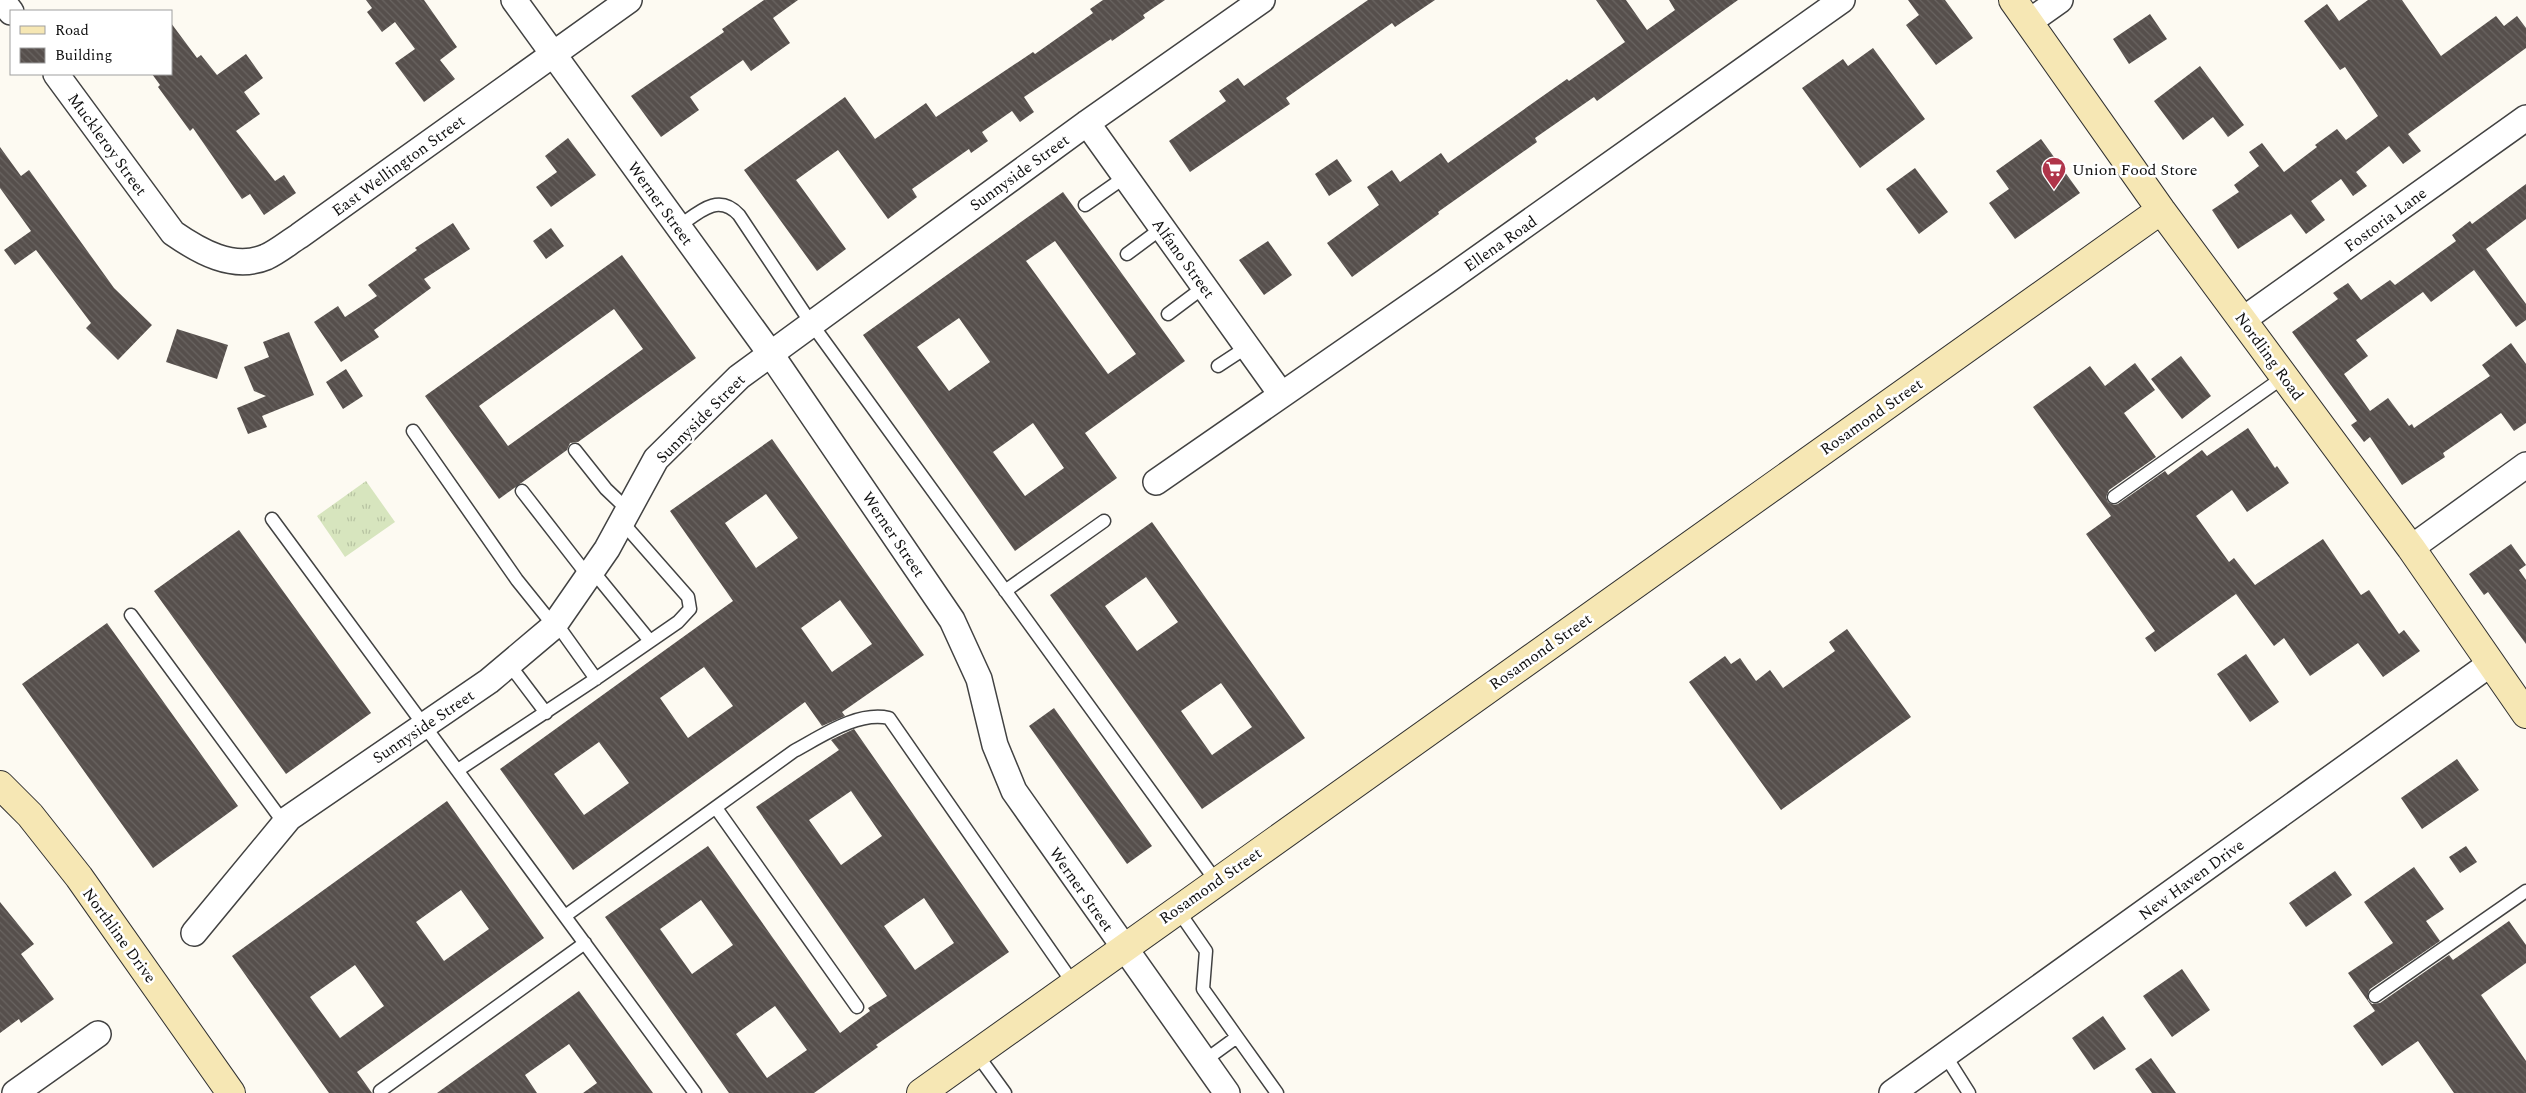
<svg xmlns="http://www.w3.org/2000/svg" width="2526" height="1093" viewBox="0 0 2526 1093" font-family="Spectral,serif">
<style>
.park{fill:url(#park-tufts)}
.building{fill:url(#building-back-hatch);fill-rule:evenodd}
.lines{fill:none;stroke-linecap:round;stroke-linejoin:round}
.lane-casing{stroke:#424242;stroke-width:15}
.street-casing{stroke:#424242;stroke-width:28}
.secondary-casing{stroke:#313131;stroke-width:30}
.lane{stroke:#fff;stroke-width:12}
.street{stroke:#fff;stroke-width:25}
.secondary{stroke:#f6e7b4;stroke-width:28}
.labels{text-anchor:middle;stroke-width:5;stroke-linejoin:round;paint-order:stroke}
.street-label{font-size:16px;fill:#0f0f0f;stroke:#fff}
.poi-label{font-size:16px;fill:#0f0f0f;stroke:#fff;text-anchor:start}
</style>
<defs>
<pattern id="park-tufts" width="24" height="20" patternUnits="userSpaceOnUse" patternTransform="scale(1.25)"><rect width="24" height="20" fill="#d7e5be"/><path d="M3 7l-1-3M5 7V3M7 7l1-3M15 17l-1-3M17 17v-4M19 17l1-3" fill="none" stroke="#b7c3a2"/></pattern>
<pattern id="building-back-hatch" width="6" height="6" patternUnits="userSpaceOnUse" patternTransform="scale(1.25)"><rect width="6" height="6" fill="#564f4c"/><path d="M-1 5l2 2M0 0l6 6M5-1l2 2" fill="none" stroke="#696461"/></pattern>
</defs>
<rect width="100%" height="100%" fill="#fdfaf2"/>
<path class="park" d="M366 481 395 522 345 557 317 516Z"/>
<path class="building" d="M366 0H424L457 47 440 60 455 79 424 102 395 63 415 49 395 22 382 32 367 12 372 8Z
M764 0H798L773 18 790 43 751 71 743 60 690 97 699 110 661 137 631 96 724 32 722 29Z
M1103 0H1165L1143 15 1145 18 1112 41 1111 39 1024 97 1034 112 1020 122 1012 111 982 132 988 141 971 153 969 149 912 189 917 197 888 219 838 150 796 180 846 249 817 271 744 170 845 97 875 139 926 103 936 117 1033 52 1035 54 1093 13 1090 9Z
M1368 0H1435L1395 27 1392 23 1286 98 1290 104 1190 172 1169 141 1226 101 1219 91 1238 78 1244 86Z
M1596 0H1626L1647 30 1675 10 1669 0H1738L1597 101 1594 97 1535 138 1537 142 1438 212 1439 214 1352 277 1327 243 1379 205 1367 187 1392 170 1400 182 1441 153 1448 163 1567 79 1569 81 1625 42Z
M1908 0H1945L1973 38 1936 65 1906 25 1919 15Z
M2368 0H2402L2441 56 2496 16 2504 26 2517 16 2526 28V48L2408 134 2421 151 2403 164 2389 146 2356 172 2367 186 2353 196 2341 179 2311 201 2325 220 2306 234 2291 214 2238 249 2212 210 2239 192 2234 185 2259 166 2249 152 2262 143 2284 172 2317 147 2315 145 2337 129 2346 140 2378 116 2345 67 2340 70 2304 21 2327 4 2339 21Z
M2150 14 2167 39 2129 64 2113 39Z
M171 23 197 58 201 55 217 75 246 54 263 78 244 92 260 114 236 131 275 181 284 175 296 193 264 215 250 194 242 199 193 128 190 131 158 87 160 85 152 74H171Z
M1873 48 1925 119 1860 168 1802 88 1843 59 1848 66Z
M2200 66 2244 125 2228 137 2213 117 2183 140 2154 101Z
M568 138 596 175 551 207 536 187 557 172 545 156Z
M2041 139 2080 193 2015 239 1989 203 2009 189 1996 171Z
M0 147 21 176 29 170 114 288 152 325 118 360 86 328 91 323 36 250 15 265 4 250 31 231 0 188Z
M1337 159 1352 181 1329 196 1315 174Z
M1915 168 1948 212 1919 234 1886 189Z
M2526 184V219L2486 249 2526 304V320L2516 327 2474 270 2431 302 2423 292 2356 340 2368 356 2344 374 2370 411 2388 398 2409 426 2412 424 2414 428 2490 376 2482 365 2511 343 2526 364V423L2514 431 2501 413 2443 453 2445 457 2402 485 2370 437 2364 442 2351 425 2357 421 2292 332 2338 299 2333 293 2348 283 2361 300 2390 280 2395 285 2456 241 2452 235 2470 221 2472 224Z
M1063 192 1185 361 1085 433 1117 478 1015 551 863 335ZM1055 241 1136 354 1108 374 1026 261ZM959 318 990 362 949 391 917 347ZM1033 423 1064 468 1025 496 993 452Z
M453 223 470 249 424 279 431 288 374 330 379 337 341 362 314 322 338 306 345 317 377 296 368 285 417 250 415 248Z
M551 228 564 246 546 259 533 241Z
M1268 241 1292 275 1264 295 1239 260Z
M622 255 696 358 578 442 570 443 567 450 499 499 425 396ZM614 309 643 349 508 446 479 406Z
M177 329 228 345 217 379 166 362Z
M289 332 314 395 262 416 267 427 248 434 237 408 266 396 254 391 244 367 269 357 263 342Z
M2181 356 2211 396 2182 419 2151 379Z
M2135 363 2155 390 2124 413 2156 457 2109 490 2106 497 2108 502 2114 505 2118 504 2165 471 2168 475 2202 450 2207 456 2248 428 2275 468 2277 466 2289 483 2247 512 2232 490 2196 516 2229 562 2234 558 2255 585 2323 539 2361 595 2369 590 2399 634 2404 630 2420 651 2383 677 2358 643 2310 676 2284 638 2274 646 2236 594 2155 652 2145 638 2155 631 2086 534 2111 516 2033 407 2090 366 2105 386Z
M346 369 363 396 343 409 326 382Z
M772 439 924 655 842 712 845 716 822 726 805 702 573 870 500 769 733 601 670 511ZM766 494 798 538 756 568 725 523ZM840 600 872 644 832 672 801 628ZM704 667 733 706 688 738 660 698ZM599 742 629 783 584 815 554 774Z
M1152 522 1305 738 1202 809 1050 595ZM1146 577 1178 622 1137 651 1105 606ZM1221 683 1252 727 1212 755 1181 711Z
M239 530 371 713 286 774 154 591Z
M2511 544 2526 565 2519 570 2526 580V644L2488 592 2484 595 2469 574Z
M107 623 238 806 153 868 22 684Z
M1847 629 1911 717 1781 810 1689 682 1725 656 1731 664 1740 658 1756 681 1770 670 1783 688 1835 651 1829 642Z
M2246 654 2279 702 2250 722 2217 674Z
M1054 708 1152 846 1127 864 1029 726Z
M854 729 1009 952 876 1045 878 1047 814 1093H729L605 917 708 846 840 1033 870 1011 868 1008 887 996 756 807 839 750 831 740ZM851 791 882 836 841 865 809 820ZM924 898 954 943 915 970 884 926ZM701 900 733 945 692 974 660 929ZM775 1006 807 1050 767 1078 736 1034Z
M2457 759 2479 790 2422 829 2401 798Z
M447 801 544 938 357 1072 372 1093H329L232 956ZM461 890 489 929 444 961 416 922ZM355 965 384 1006 340 1038 310 997Z
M2466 846 2477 862 2460 873 2449 857Z
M2414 867 2444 909 2426 921 2440 941 2370 989 2368 993V1000L2372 1004 2380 1003 2449 955 2453 960 2509 921 2526 945V963L2481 995 2526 1061V1093H2454L2418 1041 2382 1066 2353 1026 2375 1011 2348 973 2393 943 2364 902Z
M2335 871 2352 895 2306 927 2289 903Z
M0 902 34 944 21 954 54 999 21 1023 19 1019 0 1033Z
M2182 969 2210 1010 2172 1037 2143 996Z
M579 991 653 1093H583L597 1083 569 1044 525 1075 537 1093H437Z
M2103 1016 2126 1049 2094 1070 2072 1038Z
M2151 1058 2176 1093H2152L2135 1069Z"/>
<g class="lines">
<defs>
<path id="lane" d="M1085 205 1125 177
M678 227C698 213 718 192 739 215L811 323 1216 881
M1127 254 1162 228
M1168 314 1204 287
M1218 366 1247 347
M413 431 517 580 554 626
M575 450 606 489 628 510
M522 491 588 576
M2114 497 2285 376
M272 519 695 1093
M592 570 650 641
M1005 591 1104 521
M131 615 284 823
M556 623 596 679
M509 664 546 713
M458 770 594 680 678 622 690 609 688 597 622 522
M716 808 857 1007
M1177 909 1206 951 1203 989 1237 1037
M565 916 794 751C822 736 857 711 889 718L1073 983
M2375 996 2526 891
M976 1053 1005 1093
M1945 1055 1969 1093
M1204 1061 1237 1037 1277 1093
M380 1091 585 943"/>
<path id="street" d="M2 0 11 12
M514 0 770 353 952 620 979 679 995 745 1014 791 1227 1093
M2029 22 2060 0
M56 74 173 233C199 251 233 271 266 257 277 252 288 243 299 236L629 0
M1087 123 1281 394
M2244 319 2526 118
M1156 482 1446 281 1842 0
M2411 548 2526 465
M194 933 289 818 489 681 553 627 607 549 656 459 739 377 1087 123 1262 0
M15 1093 98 1034
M1892 1093 2490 664"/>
<path id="secondary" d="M2013 0 2161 210 2411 548 2526 714
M0 785 30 815 79 877 231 1093
M921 1093 2161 210"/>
</defs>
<use href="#lane" class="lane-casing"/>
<use href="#street" class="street-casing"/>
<use href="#secondary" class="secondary-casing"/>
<use href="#lane" class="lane"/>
<use href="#street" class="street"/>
<use href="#secondary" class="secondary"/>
</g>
<defs>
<symbol id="supermarket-pin" viewBox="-11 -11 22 30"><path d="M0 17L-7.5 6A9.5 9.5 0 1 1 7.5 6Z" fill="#b0354a" stroke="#fff"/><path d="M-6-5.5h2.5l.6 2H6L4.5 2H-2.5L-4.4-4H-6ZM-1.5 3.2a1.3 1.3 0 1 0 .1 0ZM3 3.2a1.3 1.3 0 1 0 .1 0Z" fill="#fff"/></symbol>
</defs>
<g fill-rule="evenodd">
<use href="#supermarket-pin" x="2040" y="155" width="28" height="38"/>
</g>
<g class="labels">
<g class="street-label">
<text transform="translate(108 144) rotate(54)" y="6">Muckleroy Street</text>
<text transform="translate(398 165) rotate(-36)" y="6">East Wellington Street</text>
<text transform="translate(1019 172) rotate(-36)" y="6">Sunnyside Street</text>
<text transform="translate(661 203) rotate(54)" y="6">Werner Street</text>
<text transform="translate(2385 219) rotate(-36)" y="6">Fostoria Lane</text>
<text transform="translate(1500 243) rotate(-35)" y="6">Ellena Road</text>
<text transform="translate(1184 258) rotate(54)" y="6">Alfano Street</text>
<text transform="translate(2270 356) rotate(54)" y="6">Nordling Road</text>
<text transform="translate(1871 416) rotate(-35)" y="6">Rosamond Street</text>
<text transform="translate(700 418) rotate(-45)" y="6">Sunnyside Street</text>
<text transform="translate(894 534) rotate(56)" y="6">Werner Street</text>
<text transform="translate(1540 651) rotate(-35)" y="6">Rosamond Street</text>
<text transform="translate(423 726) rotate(-34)" y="6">Sunnyside Street</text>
<text transform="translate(2191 879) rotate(-36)" y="6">New Haven Drive</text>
<text transform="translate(1210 885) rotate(-35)" y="6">Rosamond Street</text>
<text transform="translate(1082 889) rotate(55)" y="6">Werner Street</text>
<text transform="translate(120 935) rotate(54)" y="6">Northline Drive</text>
</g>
<g class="poi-label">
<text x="2072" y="175">Union Food Store</text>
</g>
</g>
<rect x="10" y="10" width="162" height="65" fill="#ffffff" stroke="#9f9f9f"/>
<rect x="20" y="26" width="25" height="8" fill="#f6e7b4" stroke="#9f9f9f"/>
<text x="55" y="35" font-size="15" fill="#0f0f0f">Road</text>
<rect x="20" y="48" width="25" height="15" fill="url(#building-back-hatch)" stroke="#9f9f9f"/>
<text x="55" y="60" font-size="15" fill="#0f0f0f">Building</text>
</svg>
